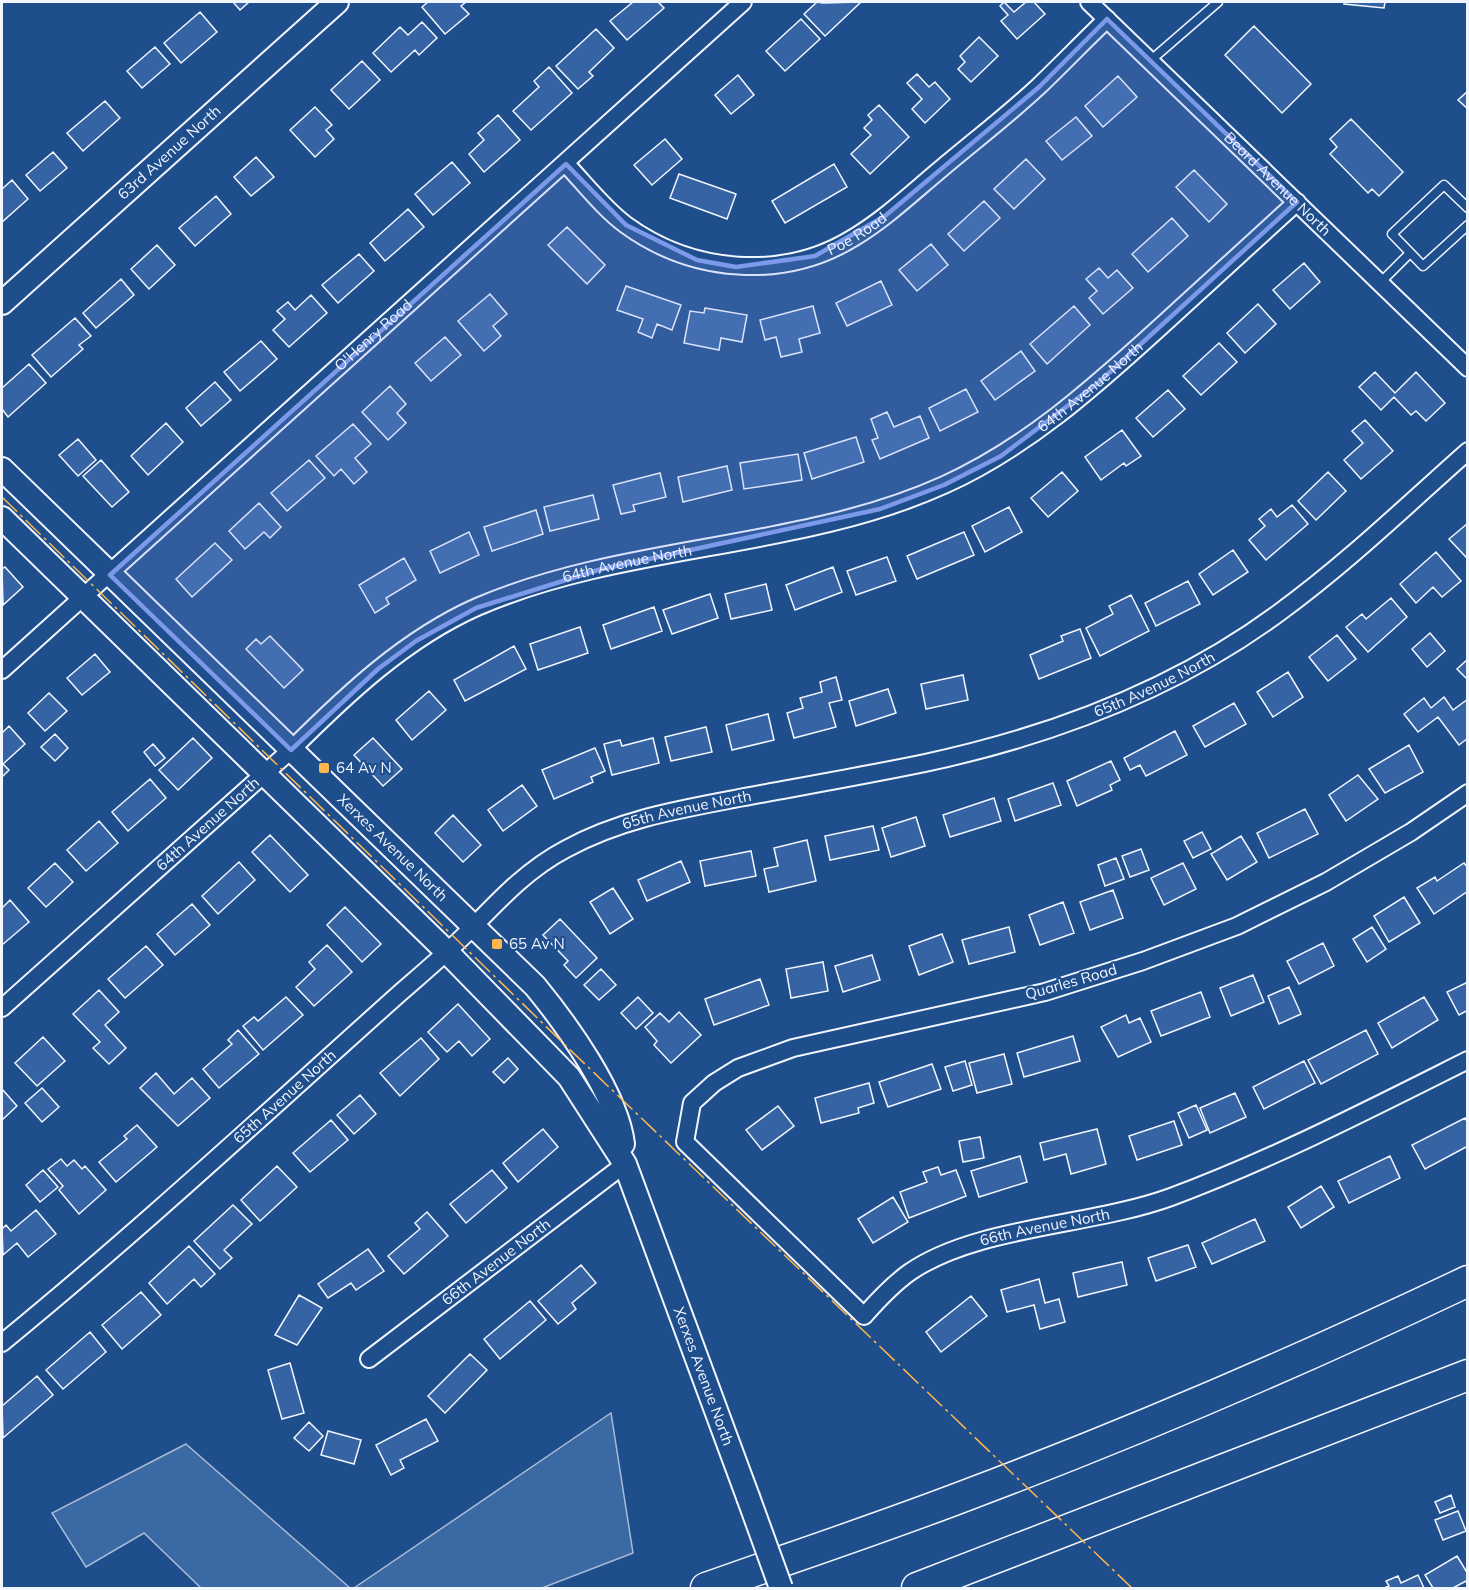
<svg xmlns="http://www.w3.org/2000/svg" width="1469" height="1590" viewBox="0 0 1469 1590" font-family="Mulish,sans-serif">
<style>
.water{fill:#3b69a3;stroke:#a8bbd7;stroke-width:1.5}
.building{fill:#3563a3;stroke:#f2f6ff;stroke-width:1.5}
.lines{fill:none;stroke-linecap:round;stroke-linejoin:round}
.lane-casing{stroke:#f2f6ff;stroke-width:11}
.street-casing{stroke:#f2f6ff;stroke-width:20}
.secondary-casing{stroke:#f2f6ff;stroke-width:26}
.highway-casing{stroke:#f2f6ff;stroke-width:33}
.lane{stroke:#1f4e8c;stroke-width:8}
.street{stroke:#1f4e8c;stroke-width:16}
.secondary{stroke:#1f4e8c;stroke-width:22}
.highway{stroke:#1f4e8c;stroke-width:30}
.secondary-bridge-casing{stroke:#f2f6ff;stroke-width:26;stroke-linecap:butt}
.secondary-bridge{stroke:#1f4e8c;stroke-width:22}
.power{stroke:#ffb74d;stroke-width:1.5;stroke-dasharray:21 4.5 3 4.5;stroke-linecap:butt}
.marked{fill:#7d9aea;fill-opacity:0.2;stroke:#7d9aea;stroke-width:4.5;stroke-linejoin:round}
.poi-dot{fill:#ffb74d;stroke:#1f4e8c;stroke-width:2}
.labels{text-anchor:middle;stroke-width:4.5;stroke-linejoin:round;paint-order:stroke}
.street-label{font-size:15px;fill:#f2f6ff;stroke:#1f4e8c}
.poi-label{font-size:15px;fill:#f2f6ff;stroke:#1f4e8c;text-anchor:start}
</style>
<rect width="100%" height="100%" fill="#1f4e8c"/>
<path class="water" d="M611 1413 633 1553 542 1588H354Z
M186 1444 350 1588H201L144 1533 86 1567 52 1513Z"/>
<path class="building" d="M233 2H249L240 10Z
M428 2H466L461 6 469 14 445 34 422 7Z
M633 2H658L664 8 627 40 610 21Z
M817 2 823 3 861 2 825 36 804 14Z
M1004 2 1014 12 1026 2H1034L1045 14 1017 39 1001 21 1008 15 1000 6Z
M1344 2H1385L1384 8 1344 4Z
M200 12 217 32 181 63 164 43Z
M801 19 820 39 785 71 766 51Z
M422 22 437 38 419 55 415 50 391 72 373 53 400 27 408 35Z
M1254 26 1311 84 1282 113 1225 55Z
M596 29 614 48 589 72 593 76 578 89 556 66Z
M979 37 998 56 971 82 958 69 965 62 960 56Z
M155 47 170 64 142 88 127 71Z
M362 61 380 80 349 109 331 90Z
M549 67 572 93 531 130 513 111 539 87 534 81Z
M917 74 929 87 935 82 950 99 925 123 912 109 922 99 907 83Z
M738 75 754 95 731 114 715 95Z
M1118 76 1137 97 1103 127 1085 106Z
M1468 91V109L1458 100Z
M105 101 120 118 83 151 67 133Z
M879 105 909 137 870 174 851 154 871 135 864 128 872 120 868 115Z
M315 107 332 125 326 130 334 139 315 157 290 130Z
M498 115 520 140 484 172 469 154 484 140 478 133Z
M1076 117 1092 136 1062 160 1046 141Z
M1351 119 1403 172 1379 196 1372 189 1368 193 1330 154 1337 147 1330 139Z
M665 139 682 159 652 185 634 165Z
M53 152 67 168 40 191 26 175Z
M256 157 274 177 251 196 234 177Z
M1026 159 1045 179 1014 209 994 189Z
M452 162 470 183 433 215 415 194Z
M834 164 847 187 785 223 772 201Z
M1194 170 1227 204 1209 222 1176 187Z
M679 174 736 194 727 219 670 198Z
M12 180 28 199 2 222V189Z
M216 196 231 214 195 246 179 228Z
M984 201 1000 218 964 251 948 234Z
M408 209 424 227 385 261 370 243Z
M1172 218 1188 236 1148 272 1132 254Z
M567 227 605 265 587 284 548 245Z
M931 244 948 265 917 291 899 270Z
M157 245 175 265 149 289 131 269Z
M359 254 374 271 338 303 322 285Z
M1304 263 1320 282 1290 309 1273 290Z
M1099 268 1108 278 1117 270 1133 288 1103 314 1089 298 1097 291 1086 279Z
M121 279 134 295 96 328 83 313Z
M881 281 892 305 847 326 836 303Z
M626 286 681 305 672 330 657 324 652 338 638 332 643 319 617 310Z
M490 294 507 314 493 326 501 336 484 351 458 321Z
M311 295 327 313 289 347 273 330 285 319 277 311 288 302 295 310Z
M1258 304 1276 324 1245 353 1227 333Z
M813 306 820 333 799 339 802 352 781 357 776 337 765 340 760 320Z
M1074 306 1090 325 1047 364 1030 344Z
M705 308 747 315 742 342 721 338 719 350 684 343 690 311 704 313Z
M75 318 91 336 79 345 83 349 51 377 32 355Z
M445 337 461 355 431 381 415 363Z
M261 341 277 359 240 391 224 372Z
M1219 343 1237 362 1201 395 1183 376Z
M1021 351 1035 371 995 400 981 381Z
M29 364 46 383 8 417 2 409V388Z
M1375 372 1395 393 1416 372 1445 403 1426 421 1416 411 1411 415 1394 397 1381 410 1359 387Z
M215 382 231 400 201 426 186 408Z
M390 386 406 404 397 413 406 423 388 440 362 412Z
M966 389 978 412 940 431 929 408Z
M1168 390 1185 409 1153 437 1136 418Z
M887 412 894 427 920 416 929 438 880 459 872 440 878 438 871 419Z
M1365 420 1393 451 1361 479 1344 460 1363 443 1352 431Z
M166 423 183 442 148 475 131 456Z
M353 424 371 444 355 458 367 472 354 484 341 469 334 476 316 456Z
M1122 430 1141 456 1126 466 1124 463 1101 480 1085 457Z
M856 437 864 462 812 479 804 453Z
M78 439 96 460 78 476 59 455Z
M798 454 802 480 744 489 740 463Z
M101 460 129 492 112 507 83 476Z
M309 460 325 478 287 511 271 493Z
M727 466 732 490 683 502 678 477Z
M1062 472 1078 491 1048 517 1031 498Z
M1328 472 1346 491 1316 520 1298 501Z
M660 473 666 497 633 505 635 511 621 514 613 485Z
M593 495 599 519 550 531 544 507Z
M259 503 281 527 270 538 264 532 245 549 229 531Z
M1292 505 1308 524 1266 560 1249 540 1265 526 1259 519 1271 509 1277 517Z
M1009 507 1022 532 985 552 972 526Z
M536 510 543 534 492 551 484 527Z
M1468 523V556L1466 557 1449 539Z
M469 532 479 555 440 573 430 551Z
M964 532 974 555 917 579 907 556Z
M215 543 232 560 192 597 176 579Z
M1233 550 1248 572 1213 595 1199 574Z
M1436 552 1461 581 1442 597 1433 587 1416 603 1400 584Z
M887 557 896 581 856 595 847 571Z
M404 558 416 580 386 598 389 604 375 613 359 585Z
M5 567 23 587 3 605 2 569Z
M833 567 842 592 795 610 786 585Z
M1188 581 1200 604 1156 626 1145 603Z
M766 584 772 610 731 619 725 594Z
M710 594 718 618 672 634 663 610Z
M1131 595 1149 631 1100 656 1086 628 1113 614 1109 606Z
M1391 598 1407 617 1368 652 1346 627 1362 614 1366 619Z
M654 607 662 631 611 649 603 625Z
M580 627 588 653 538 670 530 644Z
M1080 629 1091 658 1039 679 1030 655 1063 641 1061 636Z
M1430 633 1445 651 1427 667 1412 649Z
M1337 635 1356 659 1328 681 1309 657Z
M270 636 303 670 284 688 246 649 256 639 261 644Z
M514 646 526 669 465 701 454 680Z
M95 654 110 672 82 695 67 678Z
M1468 659V680L1457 669Z
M1288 672 1303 697 1273 717 1257 692Z
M963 675 968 700 926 709 921 684Z
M836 677 842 700 829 703 836 727 794 738 787 713 803 708 800 698 822 692 820 682Z
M888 689 896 713 856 726 849 701Z
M429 691 446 710 412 740 396 720Z
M49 693 67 711 45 731 28 713Z
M1444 697 1453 710 1468 699V738L1459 745 1438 717 1418 732 1404 714 1424 698 1431 708Z
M1234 703 1246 724 1205 747 1193 726Z
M768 714 774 740 732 750 726 725Z
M9 726 25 744 3 764 9 770 2 777V733Z
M706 727 712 752 671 761 665 737Z
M1175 731 1187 755 1146 776 1140 765 1130 770 1124 758Z
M55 734 68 748 55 761 41 747Z
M193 738 212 758 178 790 159 770Z
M373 738 402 769 383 786 354 755Z
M653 738 659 763 612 775 604 744 620 740 622 746Z
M153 744 165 758 155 766 144 752Z
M1409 745 1423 772 1385 793 1369 769Z
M595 748 605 771 591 777 593 782 554 799 542 770Z
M1111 761 1120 780 1110 785 1112 790 1077 806 1067 781Z
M1358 775 1378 799 1346 821 1329 795Z
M150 779 166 798 128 831 112 812Z
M1053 783 1061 805 1015 821 1008 799Z
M522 785 537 806 503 831 488 810Z
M994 798 1001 821 950 837 943 815Z
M1305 809 1318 834 1269 858 1257 833Z
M453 815 481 845 463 862 435 833Z
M916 817 925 846 891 857 882 828Z
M99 821 118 843 86 871 67 850Z
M873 826 879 850 830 860 825 836Z
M1202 832 1211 849 1193 858 1184 841Z
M270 835 308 875 290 892 252 852Z
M1241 836 1257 862 1227 880 1211 854Z
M807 840 816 881 769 892 764 869 778 866 774 848Z
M1141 849 1149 870 1130 877 1122 856Z
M751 851 756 876 705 886 700 861Z
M1116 858 1124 879 1105 886 1098 865Z
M681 861 690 882 647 901 638 880Z
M239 862 255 880 218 914 202 896Z
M55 863 73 882 46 907 28 888Z
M1183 863 1196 889 1164 905 1151 878Z
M1464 863 1468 868V891L1434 914 1417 888 1435 877 1437 881Z
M613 888 633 919 610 934 590 902Z
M1113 890 1123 918 1090 930 1080 902Z
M1404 897 1420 923 1389 942 1374 916Z
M10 900 29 922 2 945V908Z
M1063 902 1074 933 1040 945 1029 915Z
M192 904 210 925 175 955 157 934Z
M345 907 381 944 362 962 327 925Z
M560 919 597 958 576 978 564 965 568 961 543 935Z
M1009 927 1015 952 969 964 962 940Z
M1372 927 1386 949 1367 962 1353 939Z
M942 934 953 962 919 975 909 946Z
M1323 943 1334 966 1299 984 1287 961Z
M327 945 352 972 314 1006 296 987 315 969 309 962Z
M146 946 163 965 125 998 108 979Z
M872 955 880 980 843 992 835 966Z
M823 962 828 991 791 998 786 969Z
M601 969 616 985 599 1000 584 985Z
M1253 975 1264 1002 1231 1016 1220 988Z
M760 979 769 1005 714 1025 705 999Z
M1468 982V1010L1459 1015 1447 992Z
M1289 987 1301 1014 1279 1024 1268 996Z
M99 990 119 1012 105 1025 126 1048 109 1064 93 1048 100 1042 73 1014Z
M1201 992 1210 1017 1161 1036 1151 1011Z
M286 997 303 1015 263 1050 243 1026 254 1017 258 1021Z
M638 997 653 1013 636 1029 621 1013Z
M1424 997 1438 1020 1392 1048 1378 1023Z
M458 1004 490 1039 472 1056 459 1041 447 1052 428 1032Z
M679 1012 701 1035 671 1063 654 1045 657 1041 645 1027 660 1013 669 1022Z
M1126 1015 1129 1023 1140 1018 1151 1042 1118 1057 1101 1027Z
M238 1030 259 1054 219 1088 203 1069 232 1044 228 1040Z
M1366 1030 1378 1054 1321 1084 1308 1060Z
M1073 1036 1080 1061 1024 1077 1017 1053Z
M43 1037 65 1061 37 1086 15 1063Z
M421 1038 439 1059 400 1096 380 1073Z
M1004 1054 1012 1084 977 1093 969 1063Z
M508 1058 518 1069 504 1083 493 1072Z
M965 1061 972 1085 953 1091 945 1067Z
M1304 1061 1315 1083 1264 1109 1253 1087Z
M932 1064 941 1089 888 1107 879 1082Z
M156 1073 174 1094 192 1078 210 1098 178 1126 140 1088Z
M869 1083 874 1103 858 1108 859 1113 821 1123 815 1098Z
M42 1088 59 1107 42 1122 25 1103Z
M2 1089 17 1106 2 1120Z
M1235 1093 1246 1117 1210 1133 1200 1108Z
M360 1095 376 1114 354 1134 337 1115Z
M1196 1105 1207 1130 1189 1138 1178 1113Z
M778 1106 794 1126 762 1150 746 1130Z
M1465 1118 1468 1123V1146L1425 1169 1412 1145Z
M331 1120 348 1140 310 1172 293 1153Z
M1174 1121 1182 1145 1137 1160 1129 1136Z
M137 1125 157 1147 116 1182 99 1162 127 1139 124 1136Z
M543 1129 558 1147 518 1182 503 1163Z
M1097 1129 1106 1164 1071 1174 1066 1154 1044 1160 1040 1143Z
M980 1137 984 1158 963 1162 959 1141Z
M1020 1156 1027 1182 979 1197 971 1171Z
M1390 1156 1400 1178 1349 1203 1338 1181Z
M61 1159 67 1166 74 1160 82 1169 85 1166 106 1190 79 1214 59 1190 63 1186 48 1169Z
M277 1166 297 1187 260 1221 241 1200Z
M938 1167 941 1175 956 1170 966 1196 909 1218 900 1192 927 1182 923 1172Z
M43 1170 58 1187 40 1202 26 1185Z
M492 1170 507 1188 466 1223 450 1204Z
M1321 1186 1334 1207 1301 1228 1288 1207Z
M893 1197 908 1222 873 1243 858 1219Z
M233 1205 252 1224 224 1250 232 1258 220 1269 194 1241Z
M36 1210 56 1234 28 1257 17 1243 3 1255 2 1229 6 1225 11 1231Z
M427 1212 448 1236 404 1274 388 1256 420 1229 415 1223Z
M1255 1219 1265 1241 1212 1264 1202 1243Z
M1188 1245 1196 1267 1156 1281 1148 1258Z
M189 1246 215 1274 201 1287 194 1279 167 1304 149 1283Z
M368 1249 384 1271 356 1290 351 1283 328 1298 318 1284Z
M1122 1262 1127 1285 1078 1297 1073 1273Z
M581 1265 596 1283 572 1303 576 1309 558 1324 538 1301Z
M1039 1279 1045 1303 1059 1299 1065 1322 1040 1329 1034 1305 1007 1312 1001 1290Z
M141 1292 161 1315 122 1349 102 1325Z
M299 1295 322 1308 297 1345 275 1335Z
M971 1296 987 1316 941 1352 926 1332Z
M530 1301 546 1320 500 1359 484 1339Z
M90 1332 106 1352 63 1389 46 1370Z
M470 1354 487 1370 445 1413 428 1396Z
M290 1363 304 1413 282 1419 268 1370Z
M37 1376 53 1395 3 1438 2 1406Z
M426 1419 438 1441 400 1460 404 1468 391 1475 376 1445Z
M309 1422 323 1436 309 1451 294 1438Z
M328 1431 361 1440 354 1464 321 1455Z
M1451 1495 1455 1507 1440 1513 1435 1502Z
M1458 1511 1466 1531 1443 1540 1435 1520Z
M1457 1556 1468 1574V1580L1453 1588H1433L1425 1575Z
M1418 1575 1424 1588H1384L1389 1586 1386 1581 1398 1576 1401 1583Z"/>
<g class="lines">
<defs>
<path id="lane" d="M1150 61 1218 2
M1468 208 1444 185 1392 234 1423 266 1468 225
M1380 283 1410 253"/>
<g id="street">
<path id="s1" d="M1089 2 1468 368"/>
<path id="s2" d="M566 164C585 184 604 209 626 225 692 273 783 281 853 238 885 219 913 192 942 168 974 141 1008 115 1039 86 1062 64 1084 41 1107 19"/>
<path id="s3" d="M2 670 743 2"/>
<path id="s4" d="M1468 793 1411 832 1326 882 1237 926 1143 961 1045 992 793 1048 738 1068 714 1083 692 1103 685 1142 864 1316C878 1300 893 1284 910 1272 977 1226 1092 1226 1171 1197 1273 1159 1370 1109 1468 1060"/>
<path id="s5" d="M2 1008 291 750C346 695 405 639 477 607 625 543 798 551 944 485 1026 448 1092 389 1158 329 1204 287 1251 244 1297 202"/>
<path id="s6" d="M2 1343C139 1231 268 1111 400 993 424 972 449 951 472 928 501 898 528 869 566 849 619 820 676 810 734 799 798 787 862 776 925 763 1051 736 1176 689 1280 612 1347 563 1406 506 1468 451"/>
<path id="s7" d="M369 1359 625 1164"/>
</g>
<g id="secondary">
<path id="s8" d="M2 303 337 2"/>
<path id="s9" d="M2 469 535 986C567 1025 617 1094 623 1144"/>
<path id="s10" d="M2 518 447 952 569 1077 625 1164 748 1497"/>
</g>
<path id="highway" d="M706 1588C793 1557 881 1528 967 1495 1137 1431 1304 1359 1468 1281
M917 1588 1468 1375"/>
</defs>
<use href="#lane" class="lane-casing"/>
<use href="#street" class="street-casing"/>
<use href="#secondary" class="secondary-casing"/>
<use href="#highway" class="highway-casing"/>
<use href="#lane" class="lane"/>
<use href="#street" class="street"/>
<use href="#secondary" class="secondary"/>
<use href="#highway" class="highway"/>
<defs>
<path id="secondary-bridge" d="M748 1497 781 1588"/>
</defs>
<use href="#secondary-bridge" class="secondary-bridge-casing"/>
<use href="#secondary-bridge" class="secondary-bridge"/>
<path class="power" d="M2 497 563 1043 1132 1588"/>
</g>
<path class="marked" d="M1107 19 1297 202 1098 383 1001 456 944 485 880 509 598 570 476 608 416 641 378 669 291 750 110 575 566 164 626 225 697 260 736 267 815 256 885 216 1039 87Z"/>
<g class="poi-dot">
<rect x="318" y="762" width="12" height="12" rx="3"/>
<rect x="491" y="938" width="12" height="12" rx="3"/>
</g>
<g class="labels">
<g class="street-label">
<text dy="5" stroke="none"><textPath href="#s8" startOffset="225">63rd Avenue North</textPath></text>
<text dy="5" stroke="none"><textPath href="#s1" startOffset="262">Beard Avenue North</textPath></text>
<text dy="5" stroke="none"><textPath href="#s2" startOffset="332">Poe Road</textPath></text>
<text dy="5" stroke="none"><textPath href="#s3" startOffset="500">O'Henry Road</textPath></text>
<text dy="5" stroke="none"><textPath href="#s5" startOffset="1284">64th Avenue North</textPath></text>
<text dy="5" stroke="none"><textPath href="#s5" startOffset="780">64th Avenue North</textPath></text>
<text dy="5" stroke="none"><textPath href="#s6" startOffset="1364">65th Avenue North</textPath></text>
<text dy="5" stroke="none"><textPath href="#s6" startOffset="878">65th Avenue North</textPath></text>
<text dy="5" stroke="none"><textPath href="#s5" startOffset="276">64th Avenue North</textPath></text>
<text dy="5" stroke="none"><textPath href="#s9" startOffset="544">Xerxes Avenue North</textPath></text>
<text transform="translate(1071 982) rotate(-16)" y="5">Quarles Road</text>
<text dy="5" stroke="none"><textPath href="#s6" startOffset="375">65th Avenue North</textPath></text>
<text dy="5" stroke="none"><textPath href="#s4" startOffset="1341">66th Avenue North</textPath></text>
<text dy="5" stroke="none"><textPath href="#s7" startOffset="160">66th Avenue North</textPath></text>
<text dy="5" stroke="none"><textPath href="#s10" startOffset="1126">Xerxes Avenue North</textPath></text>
</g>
<g class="poi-label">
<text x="336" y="773">64 Av N</text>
<text x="509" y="949">65 Av N</text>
</g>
</g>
<rect width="1469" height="1590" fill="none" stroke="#f2f6ff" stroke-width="6"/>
</svg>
